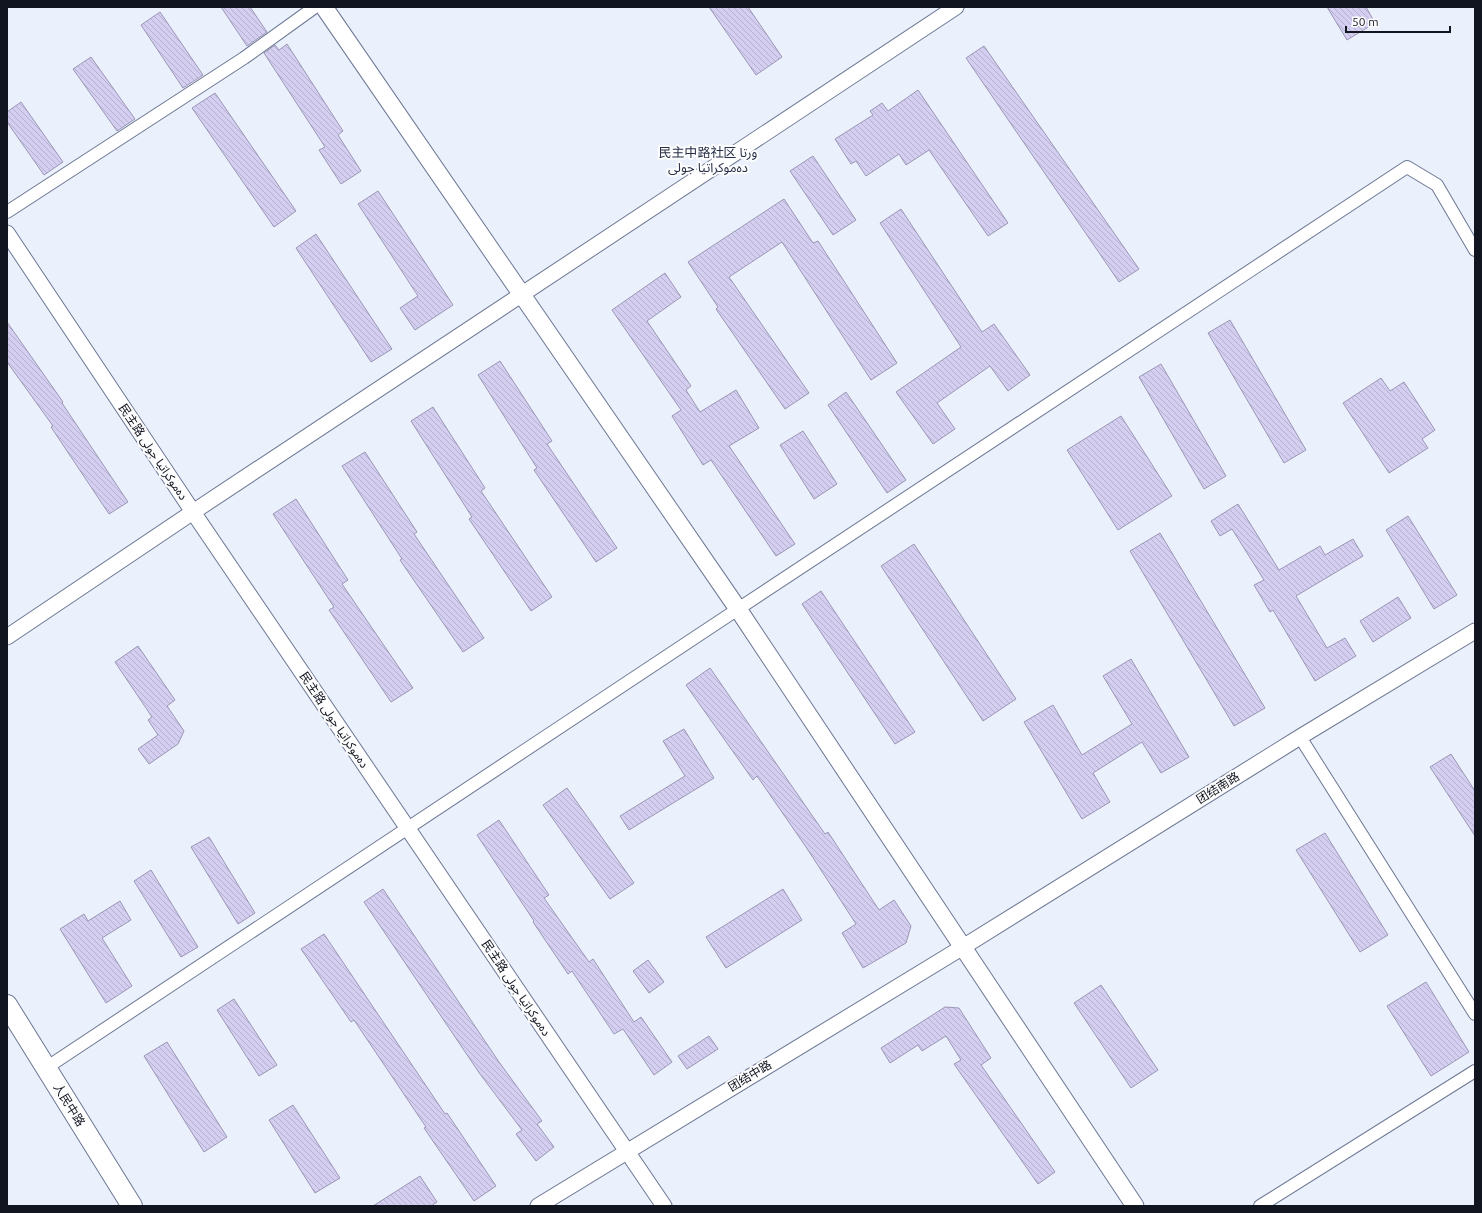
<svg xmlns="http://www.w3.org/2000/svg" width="1482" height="1213" viewBox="0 0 1482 1213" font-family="Ubuntu,'Noto Sans Arabic','Noto Sans SC',sans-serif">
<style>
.building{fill:url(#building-back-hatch);stroke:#9b96b5}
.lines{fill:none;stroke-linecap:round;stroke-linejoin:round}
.minor-casing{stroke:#6c7793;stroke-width:14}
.tertiary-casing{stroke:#6c7793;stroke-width:17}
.secondary-casing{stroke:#6c7793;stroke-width:19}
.trunk-casing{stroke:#6c7793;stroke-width:22}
.minor{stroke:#fff;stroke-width:12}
.tertiary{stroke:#fff;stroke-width:15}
.secondary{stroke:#fff;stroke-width:17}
.trunk{stroke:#fff;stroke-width:20}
.labels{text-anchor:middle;stroke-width:4;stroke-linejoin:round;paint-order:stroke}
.street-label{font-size:12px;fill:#111520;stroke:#fdfdfd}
.neighbourhood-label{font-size:13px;fill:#283149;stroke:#fdfdfd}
</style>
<defs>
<pattern id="building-back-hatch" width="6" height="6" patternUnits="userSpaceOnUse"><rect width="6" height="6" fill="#d4cff0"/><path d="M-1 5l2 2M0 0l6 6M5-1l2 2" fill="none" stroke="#b5b1ce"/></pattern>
</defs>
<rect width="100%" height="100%" fill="#ebf0fd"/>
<path class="building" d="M221 7H250L267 32 247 46Z
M709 7H748L782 57 756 75Z
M1327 7H1366L1375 23 1347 40Z
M160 12 203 75 183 88 141 25Z
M287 44 343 131 338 135 361 171 341 184 319 150 325 147 264 53 275 45 279 50Z
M984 46 1139 269 1119 282 966 58Z
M91 57 135 119 117 131 73 69Z
M918 90 1008 223 988 236 929 150 906 165 899 154 866 176 856 161 851 164 835 139 873 115 870 111 882 103 888 111Z
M215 93 296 211 274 227 192 108Z
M21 102 63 162 44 175 7 122V112Z
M813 156 856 220 833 235 790 171Z
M378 191 453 305 415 330 400 308 418 296 358 204Z
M784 199 813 243 818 241 897 363 871 380 782 242 729 277 809 393 785 409 716 309 718 307 688 262Z
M901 209 982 332 994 324 1030 375 1008 391 990 366 937 403 955 429 933 444 896 392 961 347 880 223Z
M316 234 392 349 371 362 296 248Z
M665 273 681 297 647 321 691 386 686 390 700 412 736 390 759 428 729 446 795 544 776 556 711 460 703 465 672 416 681 410 612 310Z
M1230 320 1306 450 1284 463 1208 333Z
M7 322 63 402 62 403 128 502 109 514 51 427 53 426 7 362Z
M500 361 552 441 547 444 617 548 596 562 534 470 537 468 478 375Z
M1161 364 1226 476 1204 489 1139 377Z
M1381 378 1390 391 1404 382 1435 430 1422 439 1428 448 1389 473 1343 403Z
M846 392 906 480 887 493 828 405Z
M433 407 485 488 481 491 552 597 531 611 469 519 472 517 411 421Z
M1121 416 1172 496 1118 530 1067 450Z
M803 431 837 484 814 499 780 445Z
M365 452 417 532 414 534 484 638 463 652 400 560 402 559 342 466Z
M296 499 348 580 342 584 413 688 391 702 329 610 334 607 273 514Z
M1238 504 1279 570 1320 546 1325 555 1353 539 1363 556 1296 596 1327 648 1345 638 1356 656 1315 681 1273 610 1270 612 1254 585 1264 580 1232 529 1220 536 1211 521Z
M1408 516 1457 595 1434 609 1386 530Z
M1160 533 1265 708 1234 726 1130 551Z
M914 544 1016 699 983 721 881 566Z
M821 591 915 732 895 744 802 604Z
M1398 597 1411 618 1373 642 1360 621Z
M138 646 175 700 167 706 184 731 178 744 149 764 138 749 158 735 148 720 152 717 115 662Z
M1131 659 1189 757 1161 773 1142 742 1093 773 1110 802 1082 819 1024 722 1053 705 1082 755 1132 724 1103 676Z
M710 668 825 834 828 832 879 910 894 900 911 926 906 943 863 968 842 933 856 924 806 847 757 776 753 780 686 685Z
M684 729 714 778 629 830 620 816 685 776 663 741Z
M1451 754 1475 791V836L1430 767Z
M567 788 634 883 610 899 543 805Z
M499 820 549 895 544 898 589 962 593 959 634 1022 641 1017 672 1062 654 1075 623 1029 614 1034 572 971 568 974 533 922 534 921 477 835Z
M1325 833 1388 935 1360 952 1296 850Z
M209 837 255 913 238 924 191 847Z
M151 870 198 947 181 957 134 881Z
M383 889 499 1062 542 1121 537 1124 554 1147 536 1161 516 1134 522 1130 480 1074 364 902Z
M783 889 802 920 726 968 706 937Z
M120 901 131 920 102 938 132 986 106 1003 60 929 84 914 88 921Z
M324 934 445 1114 447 1113 496 1186 474 1201 424 1128 426 1127 354 1020 351 1022 301 949Z
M648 960 664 982 649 993 633 971Z
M1426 982 1469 1052 1431 1076 1387 1006Z
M1101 985 1158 1070 1131 1088 1074 1003Z
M234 999 277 1065 259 1076 217 1010Z
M945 1007 959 1008 991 1058 981 1065 1055 1172 1038 1184 954 1064 961 1060 946 1036 922 1051 918 1045 890 1063 881 1048Z
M709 1036 718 1049 687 1069 678 1056Z
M167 1042 227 1137 204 1152 144 1056Z
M293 1105 340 1178 315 1193 269 1120Z
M420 1176 437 1202 431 1206H373Z"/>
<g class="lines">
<defs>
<path id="minor" d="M7 212 244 58 315 7
M1300 737 1475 1014
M46 1068 738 609 1407 167 1437 185 1475 250
M1260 1206 1475 1071"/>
<path id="tertiary" d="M7 233 193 512 664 1206
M7 637 193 512 956 7
M538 1206 963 947 1300 737 1475 631"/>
<path id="secondary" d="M324 7 738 609 1135 1206"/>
<path id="trunk" d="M7 1005 132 1206"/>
</defs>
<use href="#minor" class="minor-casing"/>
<use href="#tertiary" class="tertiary-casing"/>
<use href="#secondary" class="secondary-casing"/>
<use href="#trunk" class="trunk-casing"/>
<use href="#minor" class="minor"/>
<use href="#tertiary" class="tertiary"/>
<use href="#secondary" class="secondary"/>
<use href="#trunk" class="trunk"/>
</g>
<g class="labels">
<g class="street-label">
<text transform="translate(153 452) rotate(56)" y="4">民主路 دەموكراتيا جولى</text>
<text transform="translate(334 720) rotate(56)" y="4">民主路 دەموكراتيا جولى</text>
<text transform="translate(1218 788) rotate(-32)" y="4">团结南路</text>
<text transform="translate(516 988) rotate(56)" y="4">民主路 دەموكراتيا جولى</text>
<text transform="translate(750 1076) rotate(-31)" y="4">团结中路</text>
<text transform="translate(69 1105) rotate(58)" y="4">人民中路</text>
</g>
<g class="neighbourhood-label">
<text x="708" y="157">民主中路社区 ورتا<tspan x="708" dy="15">دەموكراتيا جولى</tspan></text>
</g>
</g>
<rect width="1482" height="1213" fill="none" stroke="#111520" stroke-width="16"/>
<path d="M1346 26v6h104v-6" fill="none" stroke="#111520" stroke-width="2"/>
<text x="1352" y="26" font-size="12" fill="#111520" stroke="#fdfdfd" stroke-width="3" paint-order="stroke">50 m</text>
</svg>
